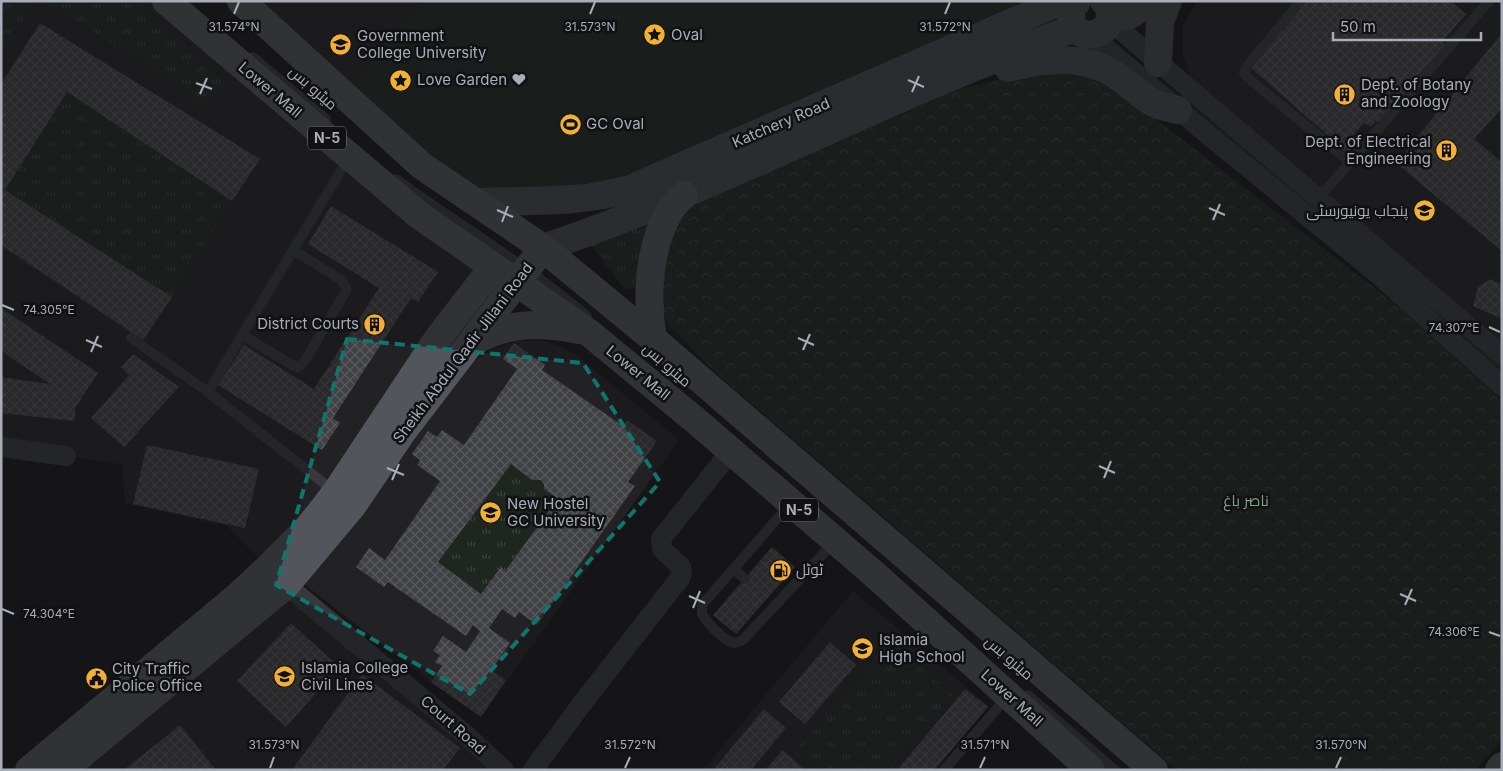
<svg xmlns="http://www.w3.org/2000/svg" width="1503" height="771" viewBox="0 0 1503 771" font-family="Inter,Cairo,sans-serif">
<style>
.built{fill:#222225}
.grass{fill:url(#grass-tufts)}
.park{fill:url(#park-crowns)}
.pitch{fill:#1e261f}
.building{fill:url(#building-cross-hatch);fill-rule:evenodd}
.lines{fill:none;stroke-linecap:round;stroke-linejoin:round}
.service{stroke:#37383d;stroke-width:10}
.minor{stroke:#37383d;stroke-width:20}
.secondary{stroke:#45474d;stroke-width:28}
.primary{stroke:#53555c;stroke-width:28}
.marked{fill:none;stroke:#0f766e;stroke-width:4;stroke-dasharray:10 6;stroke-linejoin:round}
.ticks{fill:none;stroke:#a8adb8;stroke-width:2}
.labels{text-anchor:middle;stroke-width:5;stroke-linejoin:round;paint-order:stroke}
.shield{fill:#111113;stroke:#7b7e86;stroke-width:1}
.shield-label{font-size:14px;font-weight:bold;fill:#a8adb8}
.poi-label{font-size:15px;fill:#a8adb8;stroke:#111113;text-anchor:start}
.street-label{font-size:15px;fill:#a8adb8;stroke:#111113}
.park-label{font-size:15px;fill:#7fa381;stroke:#111113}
.ticks-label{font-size:12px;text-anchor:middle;fill:#a8adb8;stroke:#111113;stroke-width:5;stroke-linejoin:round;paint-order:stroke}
</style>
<defs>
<pattern id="grass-tufts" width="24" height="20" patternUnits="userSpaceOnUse" patternTransform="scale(1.25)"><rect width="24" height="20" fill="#1e261f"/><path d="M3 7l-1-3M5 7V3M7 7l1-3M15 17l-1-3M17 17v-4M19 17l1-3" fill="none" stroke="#3c433d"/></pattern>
<pattern id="park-crowns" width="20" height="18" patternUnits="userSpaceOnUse" patternTransform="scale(1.25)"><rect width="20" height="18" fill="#1e261f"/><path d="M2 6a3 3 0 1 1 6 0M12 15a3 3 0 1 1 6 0" fill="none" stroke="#3c433d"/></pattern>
<pattern id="building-cross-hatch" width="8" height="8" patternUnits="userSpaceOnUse" patternTransform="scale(1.25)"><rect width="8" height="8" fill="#404145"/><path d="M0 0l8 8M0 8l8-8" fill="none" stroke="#595a5e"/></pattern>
</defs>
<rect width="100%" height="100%" fill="#161618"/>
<path class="built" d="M1 1H164L483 264 329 487 262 561 227 526 125 503 122 464 1 447Z
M245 1H425L348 89Z
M1197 1H1502V343L1191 79 1183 54V26Z
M516 341H541L557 345 574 353 679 440 481 717 431 682 301 582 474 361 491 350Z
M285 583 505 770H63Z
M853 591 989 706 935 770H703Z"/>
<path class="grass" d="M1 1H34L1 54Z
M46 1H136L225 82 207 105Z
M1111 40 1362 244 1502 365V376Z
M67 92 232 201 172 297 5 190Z
M666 206 649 227 642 243 636 287 634 289H627L622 286 588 241Z
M511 464 532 480H541L558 499 505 571 500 568 481 594 438 562Z
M889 641 954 696 891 770H819L796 750Z"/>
<path class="park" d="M1071 63 1094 71 1408 314 1502 401V740L1476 770H1177L713 370 668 324 663 310 658 280 680 209 959 89Z"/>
<path class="pitch" d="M425 1H1051L643 169 584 188 483 195 428 160 348 89Z"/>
<path class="building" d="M1303 1H1450L1466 14 1442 42 1447 47 1382 125 1376 121 1371 127 1364 123 1347 143 1351 149 1344 157 1338 152 1341 147 1250 67Z
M40 23 260 159 232 201 67 92 5 190 172 297 143 340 1 245V84Z
M1502 33V108L1474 139 1502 162V251L1396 163Z
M331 206 438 272 418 302 411 298 333 418 340 423 322 450 218 385 244 345 314 389 379 288 308 244Z
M1491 279 1502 285V319L1473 306 1478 287Z
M1 308 98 373 75 408V421L1 413V377L50 384 1 351Z
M514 343 545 365 542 370 623 426 627 420 657 441 628 482 635 486 537 625 519 612 515 618 502 609 489 628 510 643 491 670 506 680 481 717 431 682 442 666 435 662 440 655 433 651 443 636 466 652 480 631 473 625 466 636 388 582 384 587 356 567 369 548 385 560 440 481 417 465 420 460 412 454 428 431 437 437 442 430 464 445 517 369 503 359ZM511 464 532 480H541L544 484V489L558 499 505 571 501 567 481 594 438 562Z
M133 354 179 387 124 447 91 418 129 375 121 367Z
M147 445 259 469 245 528 133 504Z
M772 547 795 567 736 634 713 615Z
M291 623 339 667 286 727 237 681Z
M830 642 856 665 805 724 779 702Z
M362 674 460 748 443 770H292Z
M965 689 988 707 934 770H897Z
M764 709 786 728 751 770H713Z
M180 725 216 770H124Z
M783 750 805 770H765Z"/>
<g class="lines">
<path class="service" d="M1301 1 1248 65 1244 73 1247 77 1350 162
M253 57 326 119
M396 179C459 225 527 265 587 316
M1318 199 1489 1
M242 335 294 366 299 367 306 359 346 291V287L341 280 293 250
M131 338 208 392 335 492
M208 392 349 157
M790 504 702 605V614C706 622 723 639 731 642 735 644 739 642 743 640L834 542
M734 569 745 579
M1028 695 1115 770
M944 770 1007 697"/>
<path class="minor" d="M1110 21 1502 355
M1091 35 1178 110 1379 275 1502 386
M1 447 66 456
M286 585 466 735 504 770
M533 770 584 701 680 578 682 573 681 567 662 549 661 539 731 451"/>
<path class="secondary" d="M1071 12C1070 54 1130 30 1104 1
M1110 19 1132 14 1149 1
M1158 63 1160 22 1168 1
M1008 68C1043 59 1082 54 1114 74 1127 82 1138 94 1152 102 1159 106 1169 108 1178 110
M476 202C529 200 581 204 632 188L1052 5 1066 2 1076 3
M543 248C628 220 710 183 792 147 885 105 979 63 1075 28"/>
<path class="primary" d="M166 1 420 216 588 332 695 420 874 574 1091 770
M241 1 422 166 543 248 645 332 1154 770
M653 339C646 298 648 246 671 209 674 204 680 199 684 195
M471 343C507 322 539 322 579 330
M29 770 238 596 269 567 307 529 323 509 336 492 439 337 493 267
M63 770 286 585 353 505 403 431 543 248
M1499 770 1502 766"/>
</g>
<path d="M0 0H1503V771H0ZM347 339 583 363 660 482 470 694 276 585Z" fill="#161618" fill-opacity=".55" fill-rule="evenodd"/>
<path class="marked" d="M347 339 583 363 660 482 470 694 276 585Z"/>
<path class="ticks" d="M234 14 239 2M590 14 595 2M945 14 950 2M908 80 924 87M196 83 212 89M912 92 919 76M200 94 207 78M1209 208 1225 215M497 210 513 217M1213 220 1220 204M502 222 508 206M2 305 14 310M1489 327 1500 332M798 338 814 345M86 340 102 347M803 350 810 334M91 352 98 336M1099 466 1115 473M387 468 404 475M1104 478 1111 461M392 480 399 464M1400 594 1416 601M689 596 705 603M1405 605 1412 589M693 608 700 591M2 609 14 614M1489 632 1500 636M270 768 274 757M625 768 630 757M980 768 985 757M1336 768 1341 757"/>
<defs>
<symbol id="sight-disc" viewBox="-11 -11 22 22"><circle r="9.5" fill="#f2b134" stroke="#111113"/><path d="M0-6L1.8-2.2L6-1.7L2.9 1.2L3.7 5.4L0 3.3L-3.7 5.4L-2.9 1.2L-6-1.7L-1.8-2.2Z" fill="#111"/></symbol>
<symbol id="university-disc" viewBox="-11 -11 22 22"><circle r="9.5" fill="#f2b134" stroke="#111113"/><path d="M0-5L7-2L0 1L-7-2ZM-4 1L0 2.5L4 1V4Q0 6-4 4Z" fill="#111"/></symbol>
<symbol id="building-disc" viewBox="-11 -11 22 22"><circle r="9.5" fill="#f2b134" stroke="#111113"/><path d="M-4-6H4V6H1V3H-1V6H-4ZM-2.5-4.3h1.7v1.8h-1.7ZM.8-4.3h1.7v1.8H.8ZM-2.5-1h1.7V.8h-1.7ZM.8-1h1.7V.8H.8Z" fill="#111"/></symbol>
<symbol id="stadium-disc" viewBox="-11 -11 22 22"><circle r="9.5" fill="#f2b134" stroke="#111113"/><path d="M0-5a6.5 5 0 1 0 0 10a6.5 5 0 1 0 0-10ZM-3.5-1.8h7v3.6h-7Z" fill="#111"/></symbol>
<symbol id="fuel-disc" viewBox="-11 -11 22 22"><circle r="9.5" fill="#f2b134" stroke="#111113"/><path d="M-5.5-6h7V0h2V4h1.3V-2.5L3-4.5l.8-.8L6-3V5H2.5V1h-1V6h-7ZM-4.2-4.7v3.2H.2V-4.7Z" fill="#111"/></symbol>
<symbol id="school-disc" viewBox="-11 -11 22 22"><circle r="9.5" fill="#f2b134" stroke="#111113"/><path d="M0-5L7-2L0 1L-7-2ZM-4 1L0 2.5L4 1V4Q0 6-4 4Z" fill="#111"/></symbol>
<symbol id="civic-disc" viewBox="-11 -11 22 22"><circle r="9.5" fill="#f2b134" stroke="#111113"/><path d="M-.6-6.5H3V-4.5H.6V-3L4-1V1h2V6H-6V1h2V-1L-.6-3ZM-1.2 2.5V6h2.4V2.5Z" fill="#111"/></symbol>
</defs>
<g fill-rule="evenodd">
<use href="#sight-disc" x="642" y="22" width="25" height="25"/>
<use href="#university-disc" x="328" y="32" width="25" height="25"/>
<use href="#sight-disc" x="388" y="68" width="25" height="25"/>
<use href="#building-disc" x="1332" y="82" width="25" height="25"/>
<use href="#stadium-disc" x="558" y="112" width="25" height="25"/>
<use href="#building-disc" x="1434" y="138" width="25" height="25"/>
<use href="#university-disc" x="1412" y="198" width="25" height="25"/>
<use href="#building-disc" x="362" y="312" width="25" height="25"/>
<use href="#university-disc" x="478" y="500" width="25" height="25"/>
<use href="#fuel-disc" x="768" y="558" width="25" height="25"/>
<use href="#school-disc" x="850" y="636" width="25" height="25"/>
<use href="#university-disc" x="272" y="664" width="25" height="25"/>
<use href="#civic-disc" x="84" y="666" width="25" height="25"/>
</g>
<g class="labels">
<g class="shield">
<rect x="308" y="126.5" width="38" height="23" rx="4"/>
<rect x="780" y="498.5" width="38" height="23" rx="4"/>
</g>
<g class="shield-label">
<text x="327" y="143">N-5</text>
<text x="799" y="515">N-5</text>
</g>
<g class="poi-label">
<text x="671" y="40">Oval</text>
<text x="357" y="41">Government<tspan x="357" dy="17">College University</tspan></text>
<text x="417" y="85">Love Garden ❤</text>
<text x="1361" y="90">Dept. of Botany<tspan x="1361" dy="17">and Zoology</tspan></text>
<text x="586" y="129">GC Oval</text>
<text x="1431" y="147" text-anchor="end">Dept. of Electrical<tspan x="1431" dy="17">Engineering</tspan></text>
<text x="1408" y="216" text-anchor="end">پنجاب یونیورسٹی</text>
<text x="359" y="329" text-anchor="end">District Courts</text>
<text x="507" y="509">New Hostel<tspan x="507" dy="17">GC University</tspan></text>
<text x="796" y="575">ٹوٹل</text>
<text x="879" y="645">Islamia<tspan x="879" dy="17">High School</tspan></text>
<text x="301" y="673">Islamia College<tspan x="301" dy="17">Civil Lines</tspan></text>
<text x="112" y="674">City Traffic<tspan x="112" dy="17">Police Office</tspan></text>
</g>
<g class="street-label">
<text transform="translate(313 88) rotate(41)" y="5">میٹرو بس</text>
<text transform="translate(270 90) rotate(40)" y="5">Lower Mall</text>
<text transform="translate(781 123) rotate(-23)" y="5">Katchery Road</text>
<text transform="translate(463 353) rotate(-53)" y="5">Sheikh Abdul Qadir Jillani Road</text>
<text transform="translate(667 365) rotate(41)" y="5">میٹرو بس</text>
<text transform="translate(638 373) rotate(39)" y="5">Lower Mall</text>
<text transform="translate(1009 658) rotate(41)" y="5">میٹرو بس</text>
<text transform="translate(1012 698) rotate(42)" y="5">Lower Mall</text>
<text transform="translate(453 725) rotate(41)" y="5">Court Road</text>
</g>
<g class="park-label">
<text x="1246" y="506">ناصر باغ</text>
</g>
</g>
<g class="ticks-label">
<text x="234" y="31">31.574°N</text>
<text x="590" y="31">31.573°N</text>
<text x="945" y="31">31.572°N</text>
<text x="49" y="314">74.305°E</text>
<text x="1454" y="332">74.307°E</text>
<text x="49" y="618">74.304°E</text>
<text x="1454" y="636">74.306°E</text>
<text x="274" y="749">31.573°N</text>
<text x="630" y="749">31.572°N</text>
<text x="985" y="749">31.571°N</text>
<text x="1341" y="749">31.570°N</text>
</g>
<rect width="1503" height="771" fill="none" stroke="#a8adb8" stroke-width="5"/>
<path d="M1333 32v8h148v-8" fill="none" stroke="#a8adb8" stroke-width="2.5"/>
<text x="1340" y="32" font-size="15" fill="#a8adb8" stroke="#111113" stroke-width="4" paint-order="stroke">50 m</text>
</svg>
